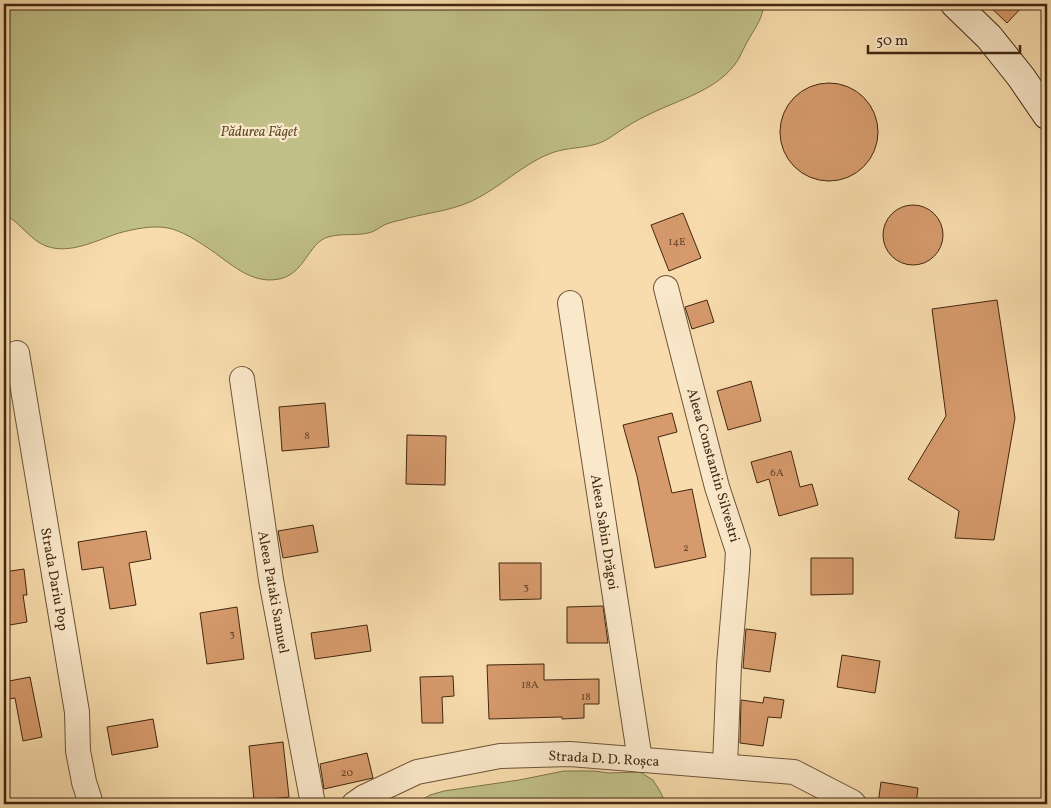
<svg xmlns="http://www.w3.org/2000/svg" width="1051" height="808" viewBox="0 0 1051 808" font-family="Vollkorn,serif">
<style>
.green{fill:#c0bf88;stroke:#80734c}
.building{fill:#d69a6c;stroke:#402710}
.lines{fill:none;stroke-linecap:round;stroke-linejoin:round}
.street-casing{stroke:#6e5437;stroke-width:26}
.secondary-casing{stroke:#402710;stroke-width:30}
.street{stroke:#fae8ca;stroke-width:24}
.secondary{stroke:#fae8ca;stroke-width:28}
.labels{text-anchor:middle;stroke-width:4.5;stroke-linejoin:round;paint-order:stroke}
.number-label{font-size:11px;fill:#664427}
.park-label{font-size:14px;font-style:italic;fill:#604d2e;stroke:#fae8ca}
.street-label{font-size:14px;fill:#402710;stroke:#fae8ca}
</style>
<rect width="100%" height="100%" fill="#f8dcad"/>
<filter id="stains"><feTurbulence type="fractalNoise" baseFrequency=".004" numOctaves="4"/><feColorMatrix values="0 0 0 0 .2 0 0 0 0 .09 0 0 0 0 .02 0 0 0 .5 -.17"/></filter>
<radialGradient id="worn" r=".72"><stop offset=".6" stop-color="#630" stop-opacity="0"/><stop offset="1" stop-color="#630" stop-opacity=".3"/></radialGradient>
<path class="green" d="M4 4H764C762 21 754 29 746 44 743 49 741 55 738 60 718 91 679 99 648 115 637 120 627 126 617 133 612 136 607 140 602 142 588 148 573 147 558 151 553 152 547 155 542 157 514 171 491 195 462 205 442 212 421 214 401 220 395 221 389 223 384 225 379 228 374 232 368 233 355 236 342 233 328 237 308 243 305 274 279 279 251 285 229 262 208 248 196 240 182 231 168 228 153 225 134 229 119 233 97 240 70 255 46 246 30 240 20 222 4 214Z
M564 771H594L609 773 640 772 653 780 661 793 666 804H415L430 795 444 791 519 780Z"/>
<path class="building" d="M987 4H1025L1007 23Z
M780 132a49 49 0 1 1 98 0a49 49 0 1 1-98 0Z
M883 235a30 30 0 1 1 60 0a30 30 0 1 1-60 0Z
M683 213 701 258 669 271 651 225Z
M707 300 714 322 692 329 685 307Z
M997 300 1015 418 994 540 955 538 959 511 908 479 946 416 932 309Z
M751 381 761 421 728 430 717 391Z
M325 403 329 447 282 451 279 407Z
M672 413 677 432 658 437 672 493 692 489 706 557 655 568 637 476 623 425Z
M407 435 446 436 445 485 406 484Z
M791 451 800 487 812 484 818 505 779 516 769 479 757 483 751 462Z
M313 525 318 552 283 558 278 531Z
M146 531 151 559 129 563 136 605 110 609 103 567 82 570 78 542Z
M811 558H853V594L811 595Z
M499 563H541V599L500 600Z
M24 569 27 595H23L27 622 4 626V572Z
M603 606 608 643H567V607Z
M237 607 244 659 207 664 200 613Z
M367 625 371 651 315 659 311 633Z
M746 629 776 633 770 672 743 668Z
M842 655 880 661 875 693 837 687Z
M544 664V680L599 679V704H584V718L562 719V717L489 719 487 665Z
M453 676 454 696 442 697 443 723H422L420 677Z
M30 677 42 737 23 741 15 698 4 700V682Z
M764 697 784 700 781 718 768 717 763 746 740 743 741 700 763 703Z
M153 719 158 747 112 755 107 727Z
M283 742 289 797 254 801 249 746Z
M367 753 373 778 324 789 320 764Z
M881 782 918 788 916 804H878Z"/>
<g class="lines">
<defs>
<path id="street" d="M666 288 717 487 738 551 737 569 729 665 725 766
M570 303 640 760
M17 353 77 712 78 751 84 782 91 804
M242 379 271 580 313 804
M354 804 364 797 417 772 500 756 570 754 794 772 852 802 854 804"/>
<path id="secondary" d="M955 4 989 37 1021 77 1047 115"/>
</defs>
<use href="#street" class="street-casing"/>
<use href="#secondary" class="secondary-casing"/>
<use href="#street" class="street"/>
<use href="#secondary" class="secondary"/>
</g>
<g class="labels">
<g class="number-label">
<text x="677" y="245">14E</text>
<text x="307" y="439">8</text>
<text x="777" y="476">6A</text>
<text x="686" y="551">2</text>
<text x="526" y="590">3</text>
<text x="232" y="637">3</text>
<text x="530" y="688">18A</text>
<text x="586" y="700">18</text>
<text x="347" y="776">20</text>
</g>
<g class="park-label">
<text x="259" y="136">Pădurea Făget</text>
</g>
<g class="street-label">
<text transform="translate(714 465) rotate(74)" y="5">Aleea Constantin Silvestri</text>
<text transform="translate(605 532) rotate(81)" y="5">Aleea Sabin Drăgoi</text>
<text transform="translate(55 579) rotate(80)" y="5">Strada Dariu Pop</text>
<text transform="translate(274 592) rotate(80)" y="5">Aleea Pataki Samuel</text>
<text transform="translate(604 758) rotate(3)" y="5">Strada D. D. Roșca</text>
</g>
</g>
<rect width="1051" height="808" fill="none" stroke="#f8dcad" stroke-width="20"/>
<rect x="5" y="5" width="1041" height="798" fill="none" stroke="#402710" stroke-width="2.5"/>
<rect x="10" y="10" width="1031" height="788" fill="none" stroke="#402710"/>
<path d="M868 45v8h152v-8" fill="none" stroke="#402710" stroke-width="2.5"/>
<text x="876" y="45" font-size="15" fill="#402710" stroke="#fae8ca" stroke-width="4" paint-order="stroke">50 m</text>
<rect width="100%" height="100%" filter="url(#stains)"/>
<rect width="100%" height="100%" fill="url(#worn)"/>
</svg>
